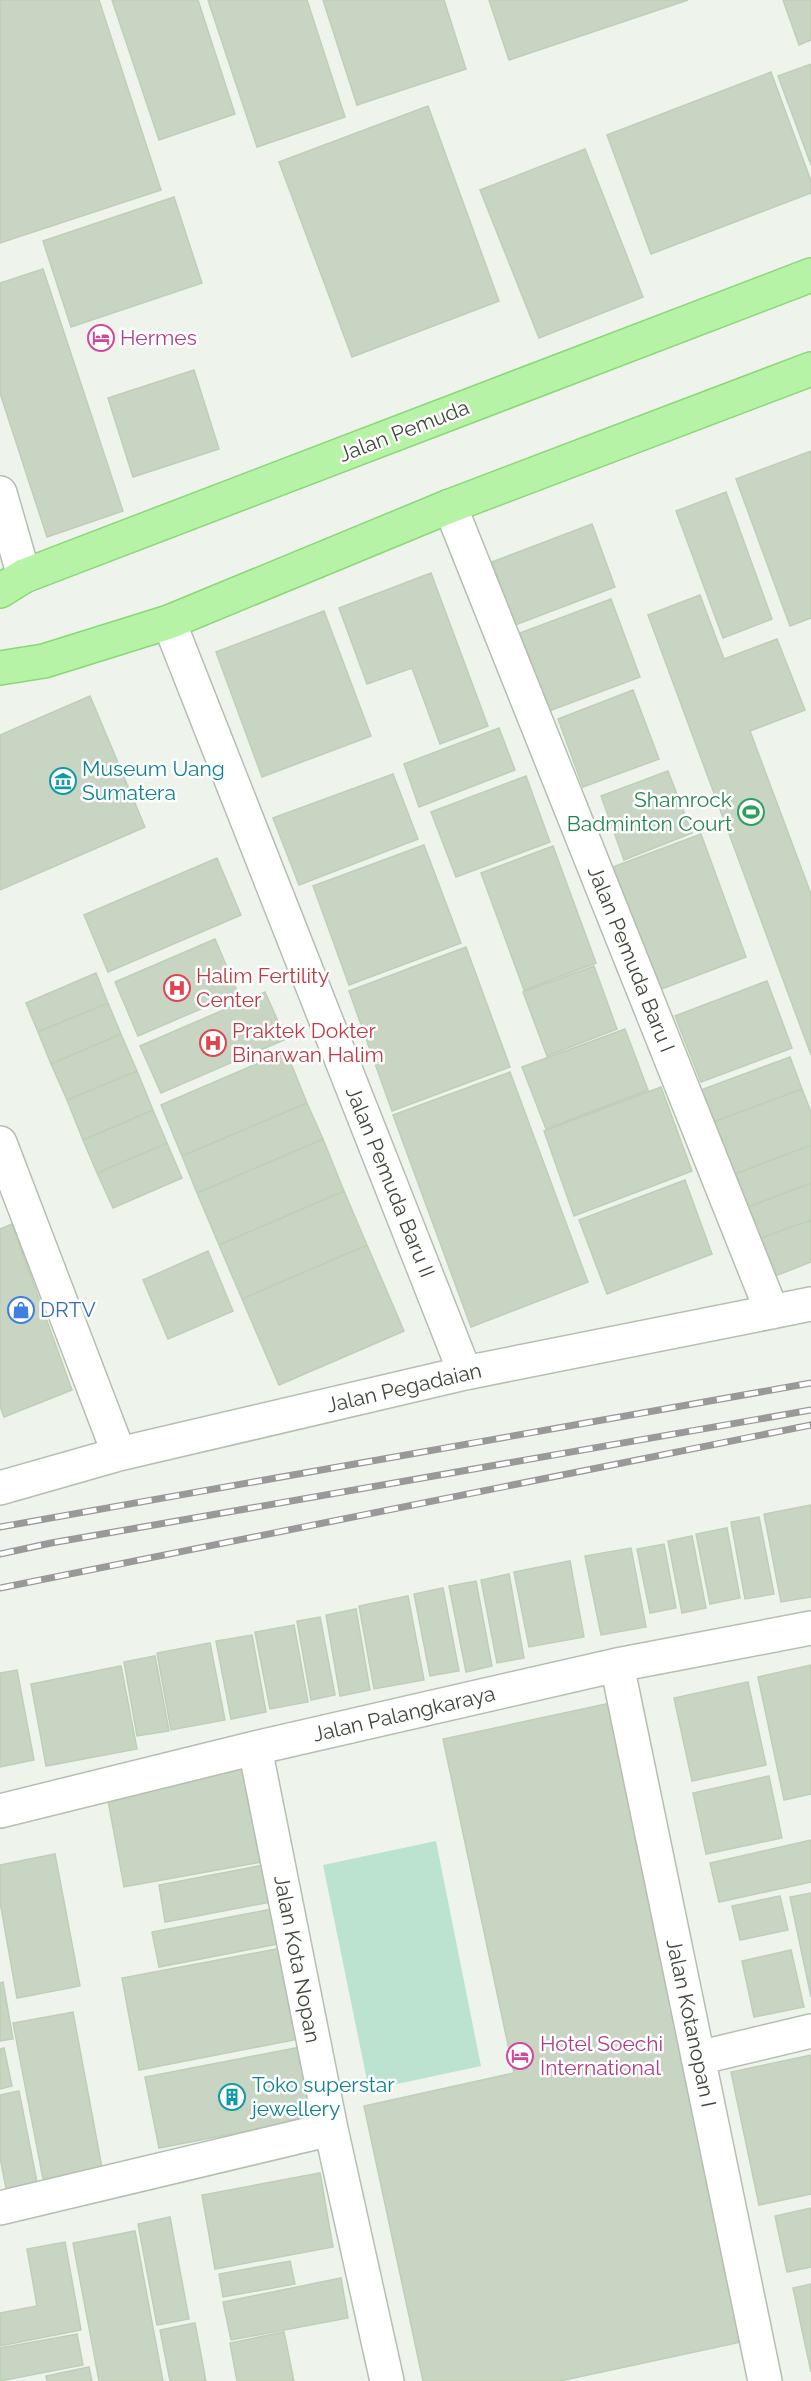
<svg xmlns="http://www.w3.org/2000/svg" width="811" height="2381" viewBox="0 0 811 2381" font-family="Raleway,sans-serif">
<style>
.green{fill:#bbe3d0}
.building{fill:#c8d5c3;stroke:#becfb7;stroke-width:1.5}
.lines{fill:none;stroke-linecap:round;stroke-linejoin:round}
.minor-casing{stroke:#b4bfb0;stroke-width:36}
.major-casing{stroke:#8cd678;stroke-width:36}
.minor{stroke:#fff;stroke-width:33}
.major{stroke:#b6f3a7;stroke-width:33}
.rail-casing{stroke:#999;stroke-width:7}
.rail{stroke:#fff;stroke-width:4.5;stroke-dasharray:14;stroke-linecap:butt}
.labels{text-anchor:middle;stroke-width:5;stroke-linejoin:round;paint-order:stroke}
.hotel-label{font-size:21px;fill:#b23c85;stroke:#fff;text-anchor:start}
.street-label{font-size:21px;fill:#3f483b;stroke:#fff}
.culture-label{font-size:21px;fill:#0d838f;stroke:#fff;text-anchor:start}
.leisure-label{font-size:21px;fill:#27864d;stroke:#fff;text-anchor:end}
.health-label{font-size:21px;fill:#be3a42;stroke:#fff;text-anchor:start}
.shop-label{font-size:21px;fill:#366cbe;stroke:#fff;text-anchor:start}
</style>
<rect width="100%" height="100%" fill="#eef4ec"/>
<path class="green" d="M436 1841 481 2066 369 2090 323 1865Z"/>
<path class="building" d="M0 0H99L161 190 0 243Z
M112 0H198L235 114 159 140Z
M208 0H307L345 117 257 147Z
M323 0H444L466 69 357 105Z
M489 0H688L509 60Z
M783 0H811V40L799 45Z
M811 64V165L778 76Z
M771 72 811 181V193L651 254 607 135Z
M428 106 499 301 352 357 279 162Z
M585 149 643 297 539 338 480 190Z
M174 197 202 283 71 327 43 241Z
M43 269 123 511 47 537 0 393V283Z
M194 370 219 449 133 477 108 398Z
M811 451V618L790 626 736 479Z
M726 492 772 619 723 638 676 511Z
M592 524 615 587 515 625 492 562Z
M431 573 488 726 440 744 412 668 367 684 339 608Z
M700 595 724 659 777 639 805 710 750 731 811 894V1055L648 615Z
M611 599 640 677 549 711 520 633Z
M324 611 371 736 262 777 216 652Z
M633 690 659 759 583 787 558 719Z
M90 696 145 827 0 890V735Z
M499 728 515 770 419 807 404 764Z
M668 771 692 833 624 860 601 796Z
M393 774 418 839 299 885 273 818Z
M526 776 550 842 456 877 431 812Z
M701 834 746 957 659 990 613 867Z
M424 845 461 943 349 985 313 886Z
M553 846 596 963 524 990 481 873Z
M217 858 241 915 108 972 84 915Z
M215 939 238 993 138 1036 115 982Z
M466 947 510 1067 392 1111 349 991Z
M594 966 617 1029 547 1056 523 992Z
M96 973 108 1003 38 1032 26 1003Z
M767 981 792 1048 701 1082 675 1016Z
M265 992 286 1039 161 1093 140 1046Z
M108 1003 121 1034 51 1064 38 1032Z
M625 1029 648 1090 546 1129 522 1067Z
M121 1034 137 1071 67 1100 51 1064Z
M286 1051 307 1103 182 1156 161 1105Z
M790 1057 802 1089 713 1122 701 1090Z
M137 1071 153 1110 83 1140 67 1100Z
M510 1072 588 1282 471 1327 393 1115Z
M661 1087 692 1171 574 1216 544 1131Z
M802 1089 811 1112V1145L732 1175 713 1122Z
M307 1103 323 1139 197 1193 182 1156Z
M153 1110 167 1143 97 1173 83 1140Z
M323 1139 344 1191 219 1245 197 1193Z
M167 1143 182 1178 113 1208 97 1173Z
M811 1145V1183L745 1208 732 1175Z
M685 1180 712 1254 607 1294 579 1220Z
M811 1183V1220L756 1240 745 1208Z
M344 1191 367 1245 242 1299 219 1245Z
M811 1220V1262L770 1278 756 1240Z
M12 1224 72 1390 4 1417 0 1406V1229Z
M367 1245 404 1331 279 1385 242 1299Z
M208 1251 233 1311 168 1339 143 1280Z
M811 1505V1597L781 1602 764 1514Z
M759 1517 774 1594 745 1599 731 1522Z
M727 1528 740 1598 710 1604 696 1534Z
M692 1536 706 1608 682 1613 668 1541Z
M664 1544 676 1608 650 1613 637 1549Z
M631 1548 646 1627 601 1635 585 1556Z
M570 1561 584 1637 529 1647 514 1572Z
M509 1574 524 1658 497 1663 481 1580Z
M476 1581 492 1666 466 1672 449 1586Z
M443 1588 459 1671 430 1676 414 1594Z
M408 1596 424 1680 374 1689 359 1606Z
M356 1609 370 1690 340 1696 326 1615Z
M320 1617 335 1695 311 1700 297 1621Z
M294 1625 308 1702 270 1709 255 1632Z
M252 1635 266 1712 231 1719 216 1641Z
M210 1643 225 1720 171 1730 157 1653Z
M155 1656 169 1731 137 1736 124 1662Z
M811 1665V1794L784 1800 758 1677Z
M121 1666 137 1749 46 1766 31 1684Z
M17 1670 34 1760 0 1767V1673Z
M748 1682 766 1765 692 1781 674 1698Z
M611 1703 746 2341 560 2381H423L364 2106 514 2073 443 1739Z
M249 1767 267 1861 124 1887 107 1795Z
M769 1776 782 1838 706 1854 693 1793Z
M811 1840V1882L719 1902 710 1863Z
M55 1854 80 1986 17 1998 0 1902V1865Z
M269 1864 276 1901 165 1922 159 1885Z
M811 1893V1997L790 1897Z
M780 1896 788 1930 740 1940 732 1906Z
M277 1908 283 1943 159 1967 152 1932Z
M287 1947 304 2038 139 2070 122 1978Z
M791 1950 804 2007 754 2017 742 1961Z
M3 1982 13 2039 0 2041V1983Z
M73 2012 102 2168 43 2179 13 2023Z
M306 2046 320 2117 159 2148 145 2077Z
M4 2048 12 2086 0 2089V2049Z
M811 2055V2194L759 2205 731 2072Z
M19 2091 37 2182 6 2188 0 2158V2095Z
M320 2173 333 2247 215 2269 202 2195Z
M811 2208V2267L787 2272 775 2216Z
M170 2217 189 2319 157 2325 138 2224Z
M135 2231 163 2381H99L73 2243Z
M65 2242 81 2330 0 2346V2313L37 2306 27 2249Z
M290 2261 295 2284 223 2297 219 2274Z
M341 2278 348 2318 231 2340 223 2302Z
M811 2284V2372L793 2288Z
M195 2323 206 2381H170L160 2330Z
M284 2332 294 2381H237L230 2343Z
M77 2334 83 2365 0 2381V2348Z
M89 2367 92 2381H47L46 2376Z"/>
<g class="lines">
<defs>
<path id="minor" d="M0 493 24 576
M450 506 772 1312
M169 622 465 1373
M0 1143 119 1454
M0 1488 119 1454 465 1373 811 1304
M617 1665 765 2381
M255 1748 331 2129 387 2381
M0 1811 255 1748 617 1665 811 1628
M698 2058 811 2031
M0 2208 331 2129"/>
<path id="major" d="M0 591 24 576 811 275
M0 668 44 661 169 622 450 506 811 369"/>
</defs>
<use href="#minor" class="minor-casing"/>
<use href="#major" class="major-casing"/>
<use href="#minor" class="minor"/>
<use href="#major" class="major"/>
<defs>
<path id="rail" d="M0 1527 811 1383
M0 1554 51 1543 811 1410
M0 1588 811 1425"/>
</defs>
<use href="#rail" class="rail-casing"/>
<use href="#rail" class="rail"/>
</g>
<defs>
<symbol id="hotel-ring" viewBox="-11 -11 22 22"><circle r="9.5" fill="#fff" stroke="#d1479c" stroke-width="1.5"/><path d="M-6-4.5h1.5V1H6V5H4.5V3h-9V5H-6ZM-4 0a1.8 1.8 0 1 1 3.6 0ZM.5 0V-2.5h3Q6-2.5 6 0Z" fill="#d1479c"/></symbol>
<symbol id="museum-ring" viewBox="-11 -11 22 22"><circle r="9.5" fill="#fff" stroke="#0f9aa8" stroke-width="1.5"/><path d="M0-6L6-3V-2H-6V-3ZM-5-1h2V3h-2ZM-1-1h2V3h-2ZM3-1h2V3H3ZM-6 4H6V6H-6Z" fill="#0f9aa8"/></symbol>
<symbol id="stadium-ring" viewBox="-11 -11 22 22"><circle r="9.5" fill="#fff" stroke="#2e9e5b" stroke-width="1.5"/><path d="M0-5a6.5 5 0 1 0 0 10a6.5 5 0 1 0 0-10ZM-3.5-1.8h7v3.6h-7Z" fill="#2e9e5b"/></symbol>
<symbol id="hospital-ring" viewBox="-11 -11 22 22"><circle r="9.5" fill="#fff" stroke="#e0444e" stroke-width="1.5"/><path d="M-5-5h3v3.5h4V-5h3V5h-3V1.5h-4V5h-3Z" fill="#e0444e"/></symbol>
<symbol id="shop-ring" viewBox="-11 -11 22 22"><circle r="9.5" fill="#fff" stroke="#3f7fe0" stroke-width="1.5"/><path d="M-5-2.5h2.3a2.7 3.5 0 0 1 5.4 0H5L5.5 6h-11ZM-1.5-2.5h3a1.5 2.3 0 0 0-3 0Z" fill="#3f7fe0"/></symbol>
<symbol id="building-ring" viewBox="-11 -11 22 22"><circle r="9.5" fill="#fff" stroke="#0f9aa8" stroke-width="1.5"/><path d="M-4-6H4V6H1V3H-1V6H-4ZM-2.5-4.3h1.7v1.8h-1.7ZM.8-4.3h1.7v1.8H.8ZM-2.5-1h1.7V.8h-1.7ZM.8-1h1.7V.8H.8Z" fill="#0f9aa8"/></symbol>
</defs>
<g fill-rule="evenodd">
<use href="#hotel-ring" x="86" y="323" width="30" height="30"/>
<use href="#museum-ring" x="48" y="766" width="30" height="30"/>
<use href="#stadium-ring" x="736" y="797" width="30" height="30"/>
<use href="#hospital-ring" x="162" y="973" width="30" height="30"/>
<use href="#hospital-ring" x="198" y="1028" width="30" height="30"/>
<use href="#shop-ring" x="6" y="1295" width="30" height="30"/>
<use href="#hotel-ring" x="505" y="2041" width="30" height="30"/>
<use href="#building-ring" x="217" y="2082" width="30" height="30"/>
</g>
<g class="labels">
<g class="hotel-label">
<text x="120" y="345">Hermes</text>
<text x="540" y="2051">Hotel Soechi<tspan x="540" dy="24">International</tspan></text>
</g>
<g class="street-label">
<text transform="translate(404 431) rotate(-21)" y="7">Jalan Pemuda</text>
<text transform="translate(631 959) rotate(68)" y="7">Jalan Pemuda Baru I</text>
<text transform="translate(390 1182) rotate(68)" y="7">Jalan Pemuda Baru II</text>
<text transform="translate(404 1388) rotate(-13)" y="7">Jalan Pegadaian</text>
<text transform="translate(404 1714) rotate(-13)" y="7">Jalan Palangkaraya</text>
<text transform="translate(297 1959) rotate(79)" y="7">Jalan Kota Nopan</text>
<text transform="translate(691 2023) rotate(78)" y="7">Jalan Kotanopan I</text>
</g>
<g class="culture-label">
<text x="82" y="776">Museum Uang<tspan x="82" dy="24">Sumatera</tspan></text>
<text x="252" y="2092">Toko superstar<tspan x="252" dy="24">jewellery</tspan></text>
</g>
<g class="leisure-label">
<text x="732" y="807">Shamrock<tspan x="732" dy="24">Badminton Court</tspan></text>
</g>
<g class="health-label">
<text x="196" y="983">Halim Fertility<tspan x="196" dy="24">Center</tspan></text>
<text x="232" y="1038">Praktek Dokter<tspan x="232" dy="24">Binarwan Halim</tspan></text>
</g>
<g class="shop-label">
<text x="40" y="1317">DRTV</text>
</g>
</g>
</svg>
